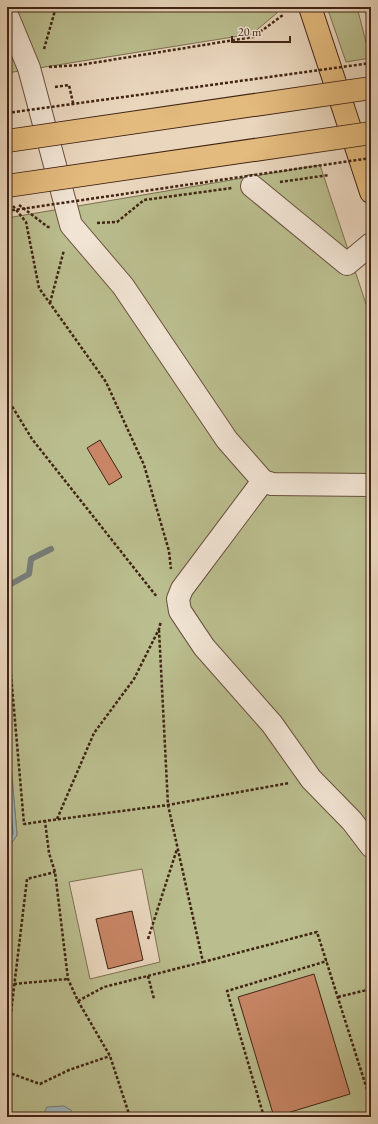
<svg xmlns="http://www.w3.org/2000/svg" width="378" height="1124" viewBox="0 0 378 1124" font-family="'EB Garamond',serif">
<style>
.green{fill:#babd8e;stroke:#7d7050;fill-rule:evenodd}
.water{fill:#9cb6bc;stroke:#777c78}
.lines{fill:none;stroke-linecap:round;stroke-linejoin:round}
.shore{stroke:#6e6d68;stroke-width:1}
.stream{stroke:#777c78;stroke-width:6}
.building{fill:#c88666;stroke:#402413}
.minor-casing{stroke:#6a503e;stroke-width:24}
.major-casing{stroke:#402413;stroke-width:24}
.path{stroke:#402413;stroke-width:2.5;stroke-dasharray:3 2;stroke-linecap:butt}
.minor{stroke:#f1e4d4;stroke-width:22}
.major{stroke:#e4bb7e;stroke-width:22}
.major-bridge-casing{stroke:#402413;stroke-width:24;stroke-linecap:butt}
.path-bridge{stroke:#402413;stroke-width:2.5;stroke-dasharray:3 2;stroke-linecap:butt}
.major-bridge{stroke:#e4bb7e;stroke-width:22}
</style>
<rect width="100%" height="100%" fill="#e9d6bd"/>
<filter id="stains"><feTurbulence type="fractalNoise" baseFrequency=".005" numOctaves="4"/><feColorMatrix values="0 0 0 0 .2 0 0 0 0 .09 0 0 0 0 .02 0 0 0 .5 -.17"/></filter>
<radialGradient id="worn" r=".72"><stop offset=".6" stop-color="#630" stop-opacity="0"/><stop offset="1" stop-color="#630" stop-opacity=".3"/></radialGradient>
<path class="green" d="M7 7H275L277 13 252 34 7 73Z
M327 7H357L370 58 346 62Z
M320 165 371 319V1117H7V850L17 835 7 718V218ZM142 869 160 962 90 979 69 882Z"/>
<path class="water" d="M7 718 17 835 7 850Z
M64 1106 71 1110 73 1117H42L47 1107Z"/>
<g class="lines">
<path class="shore" d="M7 764 13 833 7 843"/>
<path class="stream" d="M11 584 29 574 31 559 51 549"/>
</g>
<path class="building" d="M100 440 122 477 109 485 87 448Z
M132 911 143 960 108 969 96 919Z
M314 974 350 1094 274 1117 238 997Z"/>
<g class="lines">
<defs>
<path id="minor" d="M7 15 29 68 71 225 123 286 227 440 263 481 272 484 371 485
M252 186 347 264 371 244
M263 481 182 589 178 599 180 611 204 647 272 724 311 779 352 821 371 846"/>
<path id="major" d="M310 7 371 192"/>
</defs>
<use href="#minor" class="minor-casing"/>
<use href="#major" class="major-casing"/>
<path class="path" d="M44 49 56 7
M49 67 80 65 253 37 283 15
M55 87 69 85 73 103
M280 182 329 175
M19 205 48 227H50
M13 206 26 222 39 288 106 382 144 465 169 551 171 569
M97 223 117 222 144 200 232 188
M50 303 64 250
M7 398 32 439 157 597
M7 629 24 824 45 821
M57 819 94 733 134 679 159 629 161 621
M148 939 177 849
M203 962 317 932 371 1102
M148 976 154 999
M14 984 68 979
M338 997 371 989
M78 1001 104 987 203 962 168 805 159 630
M7 1046 27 879 55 872
M7 1072 40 1084 69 1070 110 1056
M130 1117 110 1056 78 1001 68 979 55 872 49 853 45 821 168 805 289 783
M264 1117 227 991 327 961"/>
<use href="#minor" class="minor"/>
<use href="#major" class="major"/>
<defs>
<path id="major-bridge" d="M7 141 371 88
M7 186 371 133"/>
</defs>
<use href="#major-bridge" class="major-bridge-casing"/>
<path class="path-bridge" d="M7 113 371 63
M7 211 371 158"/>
<use href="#major-bridge" class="major-bridge"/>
</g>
<rect width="378" height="1124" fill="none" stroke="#e9d6bd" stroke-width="24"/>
<rect x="8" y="8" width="362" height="1108" fill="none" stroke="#402413" stroke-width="2"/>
<rect x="12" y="12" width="354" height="1100" fill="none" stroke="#402413"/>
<path d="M232 36v6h58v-6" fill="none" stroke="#402413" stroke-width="2"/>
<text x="238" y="36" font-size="12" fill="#402413" stroke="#f1e4d4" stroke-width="3" paint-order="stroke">20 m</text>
<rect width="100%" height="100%" filter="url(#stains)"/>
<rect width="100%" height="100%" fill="url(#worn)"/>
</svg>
